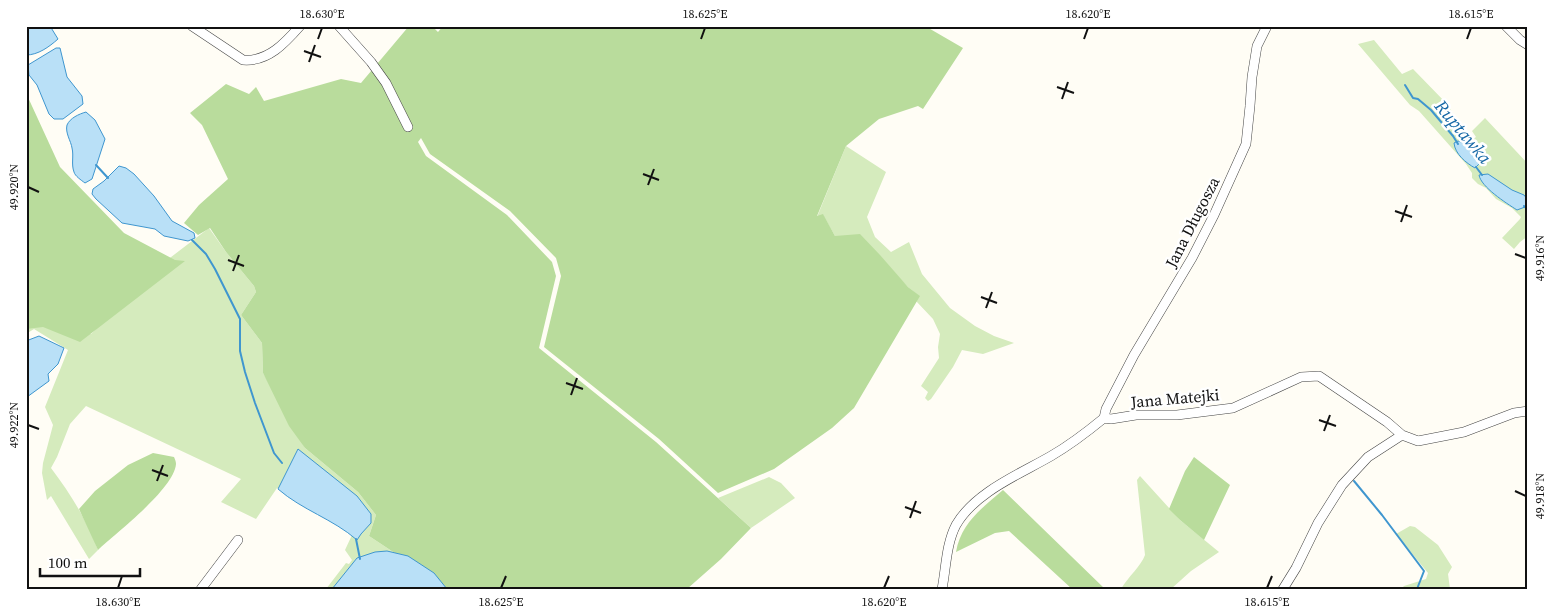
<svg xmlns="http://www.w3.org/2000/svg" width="1554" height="615" viewBox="0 0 1554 615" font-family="'Source Serif 4',serif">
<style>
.green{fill:#d5ebbd}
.forest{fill:#b9dc9c}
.water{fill:#b9e0f7;stroke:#3f96cf}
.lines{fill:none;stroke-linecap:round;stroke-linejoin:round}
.stream{stroke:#3f96cf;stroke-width:2}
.minor-casing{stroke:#444;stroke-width:10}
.minor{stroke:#fff;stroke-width:9}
.ticks{fill:none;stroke:#111;stroke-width:2}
.labels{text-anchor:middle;stroke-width:5;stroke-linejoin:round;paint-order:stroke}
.street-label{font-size:16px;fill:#111;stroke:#fff}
.water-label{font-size:18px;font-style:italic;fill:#1768a6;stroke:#fff}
.neatline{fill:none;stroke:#111;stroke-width:2}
.ticks-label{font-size:12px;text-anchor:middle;fill:#111}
</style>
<rect width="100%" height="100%" fill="#fffdf5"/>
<path class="green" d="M1374 40 1402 74 1413 69 1448 105 1469 142 1476 137 1472 131 1485 118 1528 164V236L1520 242 1514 249 1502 238 1520 219 1521 217 1512 208 1496 199 1486 188 1478 184 1472 178V173L1466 164 1419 111 1410 105 1358 44Z
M846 146 886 172 867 217 875 237 891 252 909 242 922 274 950 308 975 326 994 336 1014 343 983 354 962 350 953 367 931 399 928 401 925 398 928 392 921 386 939 358 938 347 940 334 933 319 916 301 919 296 908 287 897 276 835 236 823 215 817 217Z
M209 228 226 252 254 286 256 292 241 315 262 343 263 373 305 448 358 492 376 515 369 536 431 577 438 589H326L346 563 349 564 352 560 345 550 352 535 285 489 277 488 256 519 221 502 241 479 86 406 70 424 57 457 51 468C70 493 87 520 98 550L89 559 51 496 47 500 42 473 43 463 53 425 45 407 68 350 34 329 26 334V297L91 334 162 264Z
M1140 476 1180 520 1219 552 1191 571 1171 589H1121C1128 577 1141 566 1145 555L1137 480Z
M769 477 781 483 795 498 751 528 718 498Z
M1410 526 1415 527 1438 545 1452 567 1448 574 1450 589H1401L1404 586 1426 579 1428 573 1396 534Z"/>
<path class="forest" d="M409 26H432L438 32 443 26H925L963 48 923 109 918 106 879 119 846 146 817 216 823 214 835 236 860 234 880 255 908 287 920 296 854 408 832 428 774 469 718 493 659 439 544 347 561 276 556 258 510 211 430 154 421 138 418 142 426 156 507 215 552 262 556 276 539 348 656 442 751 528 721 559 687 589H438L431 577 369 536 376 515 358 492 305 448 289 426 263 373 262 343 241 315 256 292 254 286 226 252 210 228 198 235 184 223 199 205 228 179 202 125 190 113 226 84 249 94 256 87 264 101 341 79 361 83Z
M26 93 60 167 124 233 175 260 185 261 80 342 43 327 26 329Z
M153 453 174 457C175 459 176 462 176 464 174 489 116 533 98 550L79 509 95 491 128 465Z
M1194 457 1230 485 1204 540 1180 520 1169 509 1185 471Z
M1003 490 1105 589H1072L1009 531 995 533 956 552C961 523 982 508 1003 490Z"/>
<path class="water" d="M26 26H50L58 39C49 47 38 55 26 55Z
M56 48H60L67 77 82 96 83 104 63 119H54L49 114 37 85 29 75 28 65Z
M86 112 95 120 105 139 92 179 85 183C81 180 75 176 74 172 71 164 74 156 72 148 71 141 65 133 67 125 70 118 79 114 86 112Z
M1458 141 1468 144 1471 151 1481 162 1475 168C1466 163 1455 154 1454 143Z
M119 166 126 168 134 174 154 196 172 221 194 233 195 238 188 241 164 236 155 229 122 223 96 199 92 194 93 189 104 181Z
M1488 174 1512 190 1524 195 1528 200V203L1525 207 1517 210C1506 203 1481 187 1479 175Z
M39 336 64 348 58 364 48 374 49 381 27 397 26 341Z
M298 449 357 496 371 514V523L361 534 357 540C333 519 302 510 278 489Z
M387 551 408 556 434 573 447 589H332L357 558 375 552Z"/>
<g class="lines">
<path class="stream" d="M1405 85 1413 98 1418 99 1431 110 1453 136 1458 144
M96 165 108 178
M1476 167 1482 175
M1524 206 1528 210
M192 240 206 254 215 269 240 319V351L245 372 255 403 274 453 282 463
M1354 481 1382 515 1424 571 1417 589
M356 539 360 559"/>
<defs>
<path id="minor" d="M192 26 243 60C268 62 285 43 300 26
M339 26 371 62 386 83 408 127
M1506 26 1520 40 1528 45
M1104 418 1106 409 1134 355 1192 258 1214 215 1246 144 1250 106 1252 77 1257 46 1267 26
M201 589 238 540
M942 589C946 569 946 544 956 525 975 492 1020 474 1051 456 1070 445 1087 432 1104 418L1111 419 1136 415H1177L1233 408 1301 377 1319 376 1387 422 1402 435 1418 441 1464 432 1514 413 1528 411
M1283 589 1296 568 1318 523 1342 485 1368 457 1402 435"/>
</defs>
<use href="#minor" class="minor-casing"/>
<use href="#minor" class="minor"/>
</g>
<path class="ticks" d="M318 39 322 28M701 39 705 28M1084 39 1088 28M1467 39 1471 28M304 51 321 57M309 62 315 45M1057 87 1074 93M1062 99 1068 82M643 174 659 180M648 185 654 169M28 187 39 192M1395 211 1412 217M1401 222 1407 205M1515 254 1526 258M228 260 244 266M233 271 239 255M981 297 997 303M986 308 992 292M566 383 583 389M571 395 577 378M1319 420 1336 426M28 425 39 429M1324 431 1330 415M152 470 168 476M157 481 163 465M1515 491 1526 496M905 507 921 513M910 518 916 501M118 588 122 576M501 588 506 576M884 588 889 576M1267 588 1272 576"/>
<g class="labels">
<g class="street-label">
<text transform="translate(1192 222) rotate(-63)" y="6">Jana Długosza</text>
<text transform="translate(1175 398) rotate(-5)" y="6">Jana Matejki</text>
</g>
<g class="water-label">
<text transform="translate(1463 132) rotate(50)" y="6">Ruptawka</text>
</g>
</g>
<rect width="1554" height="615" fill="none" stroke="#ffffff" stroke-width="55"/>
<path d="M40 568v8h100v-8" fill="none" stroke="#111111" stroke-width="2.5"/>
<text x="48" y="568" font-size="15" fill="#111111" stroke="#ffffff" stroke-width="4" paint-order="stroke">100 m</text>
<rect x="28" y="28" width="1498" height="560" class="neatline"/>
<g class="ticks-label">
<text x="322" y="18">18.630°E</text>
<text x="705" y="18">18.625°E</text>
<text x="1088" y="18">18.620°E</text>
<text x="1471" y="18">18.615°E</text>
<text transform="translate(14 187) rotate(-90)" y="4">49.920°N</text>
<text transform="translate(1540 258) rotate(-90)" y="4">49.916°N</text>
<text transform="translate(14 425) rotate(-90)" y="4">49.922°N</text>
<text transform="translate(1540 496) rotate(-90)" y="4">49.918°N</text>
<text x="118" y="606">18.630°E</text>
<text x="501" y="606">18.625°E</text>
<text x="884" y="606">18.620°E</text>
<text x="1267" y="606">18.615°E</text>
</g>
</svg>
